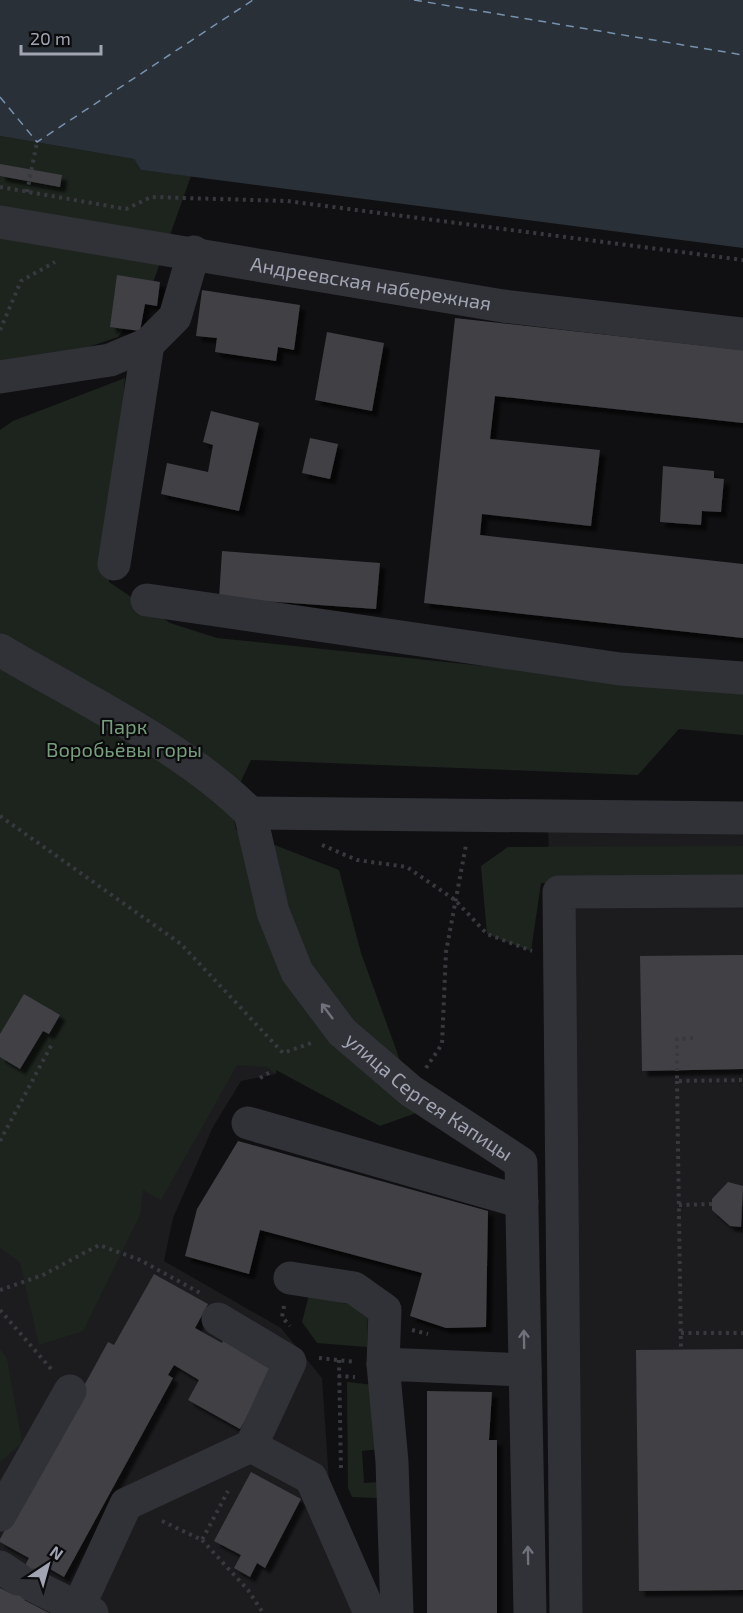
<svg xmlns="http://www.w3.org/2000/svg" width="743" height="1613" viewBox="0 0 743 1613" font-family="'Exo 2',sans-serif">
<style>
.built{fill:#1c1c1f}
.green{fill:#1d241e}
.water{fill:#293037}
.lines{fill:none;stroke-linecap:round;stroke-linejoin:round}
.ferry{stroke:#7791af;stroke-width:1.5;stroke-dasharray:8 6;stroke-linecap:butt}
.building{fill:#3f4045;filter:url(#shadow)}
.path{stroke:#37393e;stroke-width:4;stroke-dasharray:3 4.5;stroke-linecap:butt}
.minor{stroke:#313237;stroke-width:33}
.oneway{stroke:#6f717b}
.labels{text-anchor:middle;stroke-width:4.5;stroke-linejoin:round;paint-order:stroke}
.street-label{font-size:20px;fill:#a1a5b3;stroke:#0b0b0d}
.park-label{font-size:20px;fill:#779e7c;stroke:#0b0b0d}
</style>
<defs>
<filter id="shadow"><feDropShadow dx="5.5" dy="5.5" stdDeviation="1.5" flood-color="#0009"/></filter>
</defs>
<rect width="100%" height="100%" fill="#101012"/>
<path class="built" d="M548 822 743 825V1613H567Z
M0 848 13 855 276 1074 241 1081 213 1127 173 1218 164 1261 281 1328 322 1378 329 1481 381 1613H0Z"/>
<path class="green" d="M0 136 134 159 141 170 191 176 149 294 118 337 31 366 0 371Z
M125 378 109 582 170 623 217 638 743 693V735L679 729 638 775 251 760 231 802 236 830 339 870 361 953 397 1052 416 1113 380 1126 276 1070V1074L267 1067 237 1065 161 1200 143 1190 140 1215 83 1331 39 1345 20 1262 0 1248V430L13 421Z
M743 846V879L541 883 531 951 487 934 481 866 508 847Z
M309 1295 368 1309 367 1347 317 1343 302 1322Z
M0 1349 7 1359 22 1443 0 1462Z
M347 1382 374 1385 379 1449 362 1451 364 1483 380 1482 384 1488 376 1498 352 1497 348 1488Z"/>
<path class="water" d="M0 0H743V248L141 170 134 159 0 136Z"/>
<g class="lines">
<path class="ferry" d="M414 0 743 55
M0 97 37 142 253 0"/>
</g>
<path class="building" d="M0 164 62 175 60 187 0 176Z
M117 275 160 282 157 306 145 304 140 331 110 327Z
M202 290 300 305 294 350 278 347 276 361 215 352 217 338 196 336Z
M455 318 743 350V423L495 396 490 439 600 450 591 526 482 514 480 535 743 564V638L424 603Z
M327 332 384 343 372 411 315 400Z
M211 411 259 423 239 511 161 494 167 463 208 472 213 445 203 442Z
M310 438 338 444 330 479 302 473Z
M663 466 714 471V478L724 479 721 512 702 511 701 525 660 522Z
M222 551 380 563 376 609 219 598Z
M743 955V1069L642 1071 640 956Z
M24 994 60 1015 49 1034 43 1031 20 1069 0 1057V1034Z
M238 1141 488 1211 486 1327 446 1328 410 1316 422 1273 260 1230 249 1274 185 1256 197 1209Z
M728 1182 743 1186 741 1227 730 1226 712 1210V1199Z
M154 1274 208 1304 195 1328 222 1343 224 1339 276 1368 240 1429 188 1400 199 1380 174 1365 168 1375 173 1378 64 1577 43 1565 24 1600 49 1613H0V1588L10 1593 29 1558 0 1542V1539L108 1342 114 1345Z
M743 1349V1590L639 1591 636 1350Z
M427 1391 492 1392 489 1440H497V1613H427Z
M251 1472 301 1499 265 1568 257 1563 250 1577 234 1568 241 1555 214 1541Z"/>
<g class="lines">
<path class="path" d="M0 187 126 209 151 197 287 201 743 260
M27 192 37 142
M0 330 21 281 55 262
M0 816 181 944 283 1053 314 1042
M322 845 357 860 407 867 455 900 487 934 532 951
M693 1038 677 1039V1081L743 1080
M426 1068 442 1044 446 952 466 845
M260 1078 272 1071
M677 1081 681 1350
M0 1141 52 1044
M679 1205 712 1204
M0 1290 43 1275 99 1245 140 1260 202 1294
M284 1306 282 1317 290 1326
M0 1310 52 1370
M412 1330 428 1334
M681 1333H743
M319 1358 356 1362
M339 1360 341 1470
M338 1376 355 1377
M162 1521 202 1540 228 1491
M202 1540 248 1590 263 1613"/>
<g class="minor">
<path id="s1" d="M0 222 503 306 743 334"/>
<path d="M0 377 110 360 148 344 175 317 194 252"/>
<path d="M114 564 148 344"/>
<path d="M147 600 620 669 743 678"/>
<path d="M0 650C79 697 186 748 250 813"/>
<path id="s2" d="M250 813 273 912 297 972 342 1032 411 1091 521 1163 530 1613"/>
<path d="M250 813 743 818"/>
<path d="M248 1123 522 1202"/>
<path d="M290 1278 354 1288 385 1310 383 1364"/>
<path d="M218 1319 290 1362 251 1446"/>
<path d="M0 1515 70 1391"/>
<path d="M0 1567 18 1579"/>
<path d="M32 1585 78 1608"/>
<path d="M92 1613 78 1608 126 1504 251 1446 311 1478 370 1613"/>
<path d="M397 1613 392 1462 383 1364 525 1370"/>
<path d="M566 1613 559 892 743 891"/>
</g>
</g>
<defs><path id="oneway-shaft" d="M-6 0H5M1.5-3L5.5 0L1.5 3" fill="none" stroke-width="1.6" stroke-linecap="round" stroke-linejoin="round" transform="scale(1.5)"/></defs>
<g class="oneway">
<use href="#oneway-shaft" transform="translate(327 1011) rotate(-127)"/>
<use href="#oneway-shaft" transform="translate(524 1339) rotate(-91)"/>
<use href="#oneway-shaft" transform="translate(528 1555) rotate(-91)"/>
</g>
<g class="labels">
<g class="street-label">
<text dy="7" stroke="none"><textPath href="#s1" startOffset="376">Андреевская набережная</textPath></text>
<text dy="7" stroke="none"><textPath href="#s2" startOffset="350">улица Сергея Капицы</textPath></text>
</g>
<g class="park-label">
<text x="124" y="734">Парк<tspan x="124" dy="23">Воробьёвы горы</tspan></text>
</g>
</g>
<g transform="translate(48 1565) rotate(36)" stroke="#0b0b0d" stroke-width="4.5" paint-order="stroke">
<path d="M0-4.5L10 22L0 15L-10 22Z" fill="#a1a5b3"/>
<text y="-9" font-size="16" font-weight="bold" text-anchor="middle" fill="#a1a5b3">N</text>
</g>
<path d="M21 45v9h80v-9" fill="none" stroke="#a1a5b3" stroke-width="3"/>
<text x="30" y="45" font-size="18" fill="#a1a5b3" stroke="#0b0b0d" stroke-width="4.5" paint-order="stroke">20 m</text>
</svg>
